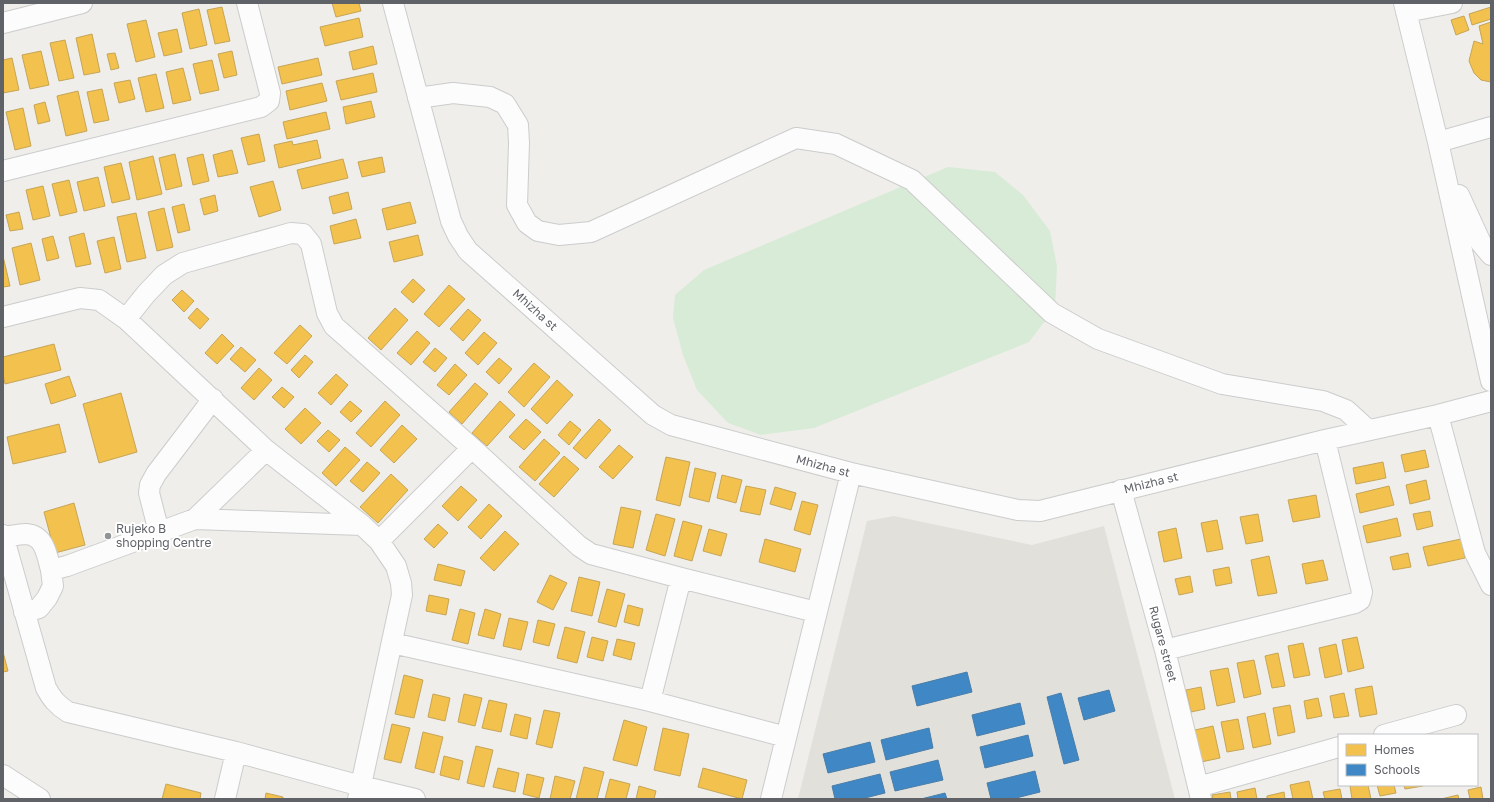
<svg xmlns="http://www.w3.org/2000/svg" width="1494" height="802" viewBox="0 0 1494 802" font-family="'Golos Text',sans-serif">
<style>
.education{fill:#e2e0da}
.green{fill:#d8ebd6}
.homes{fill:#f2c14e;stroke:#c6a556}
.schools{fill:#3f88c5;stroke:#497da9}
.lines{fill:none;stroke-linecap:round;stroke-linejoin:round}
.minor-casing{stroke:#cbcccc;stroke-width:22}
.minor{stroke:#fdfcfc;stroke-width:20}
.poi-dot{fill:#919496;stroke:#fff;stroke-width:1.5}
.labels{text-anchor:middle;stroke-width:4;stroke-linejoin:round;paint-order:stroke}
.street-label{font-size:12px;fill:#5f6368;stroke:#fff}
.poi-label{font-size:12px;fill:#5f6368;stroke:#fff;text-anchor:start}
</style>
<rect width="100%" height="100%" fill="#efeeea"/>
<path class="education" d="M894 516 1032 545 1104 526 1175 799H798L867 521Z"/>
<path class="green" d="M948 167 995 172 1023 195 1050 231 1057 266 1055 308 1029 342 814 428 761 435 728 423 697 390 683 355 673 318 675 295 704 270Z"/>
<path class="homes" d="M332 3H359L361 11 336 17Z
M222 7 230 41 215 44 207 10Z
M1491 7V19L1472 25 1469 14Z
M199 9 207 45 190 49 182 13Z
M1464 16 1469 30 1456 35 1451 20Z
M359 18 363 37 325 46 320 27Z
M146 20 155 57 136 62 127 24Z
M1491 22V82L1481 80 1474 73 1469 61 1474 41 1483 44 1479 26Z
M177 29 182 52 164 56 158 33Z
M92 34 100 72 84 75 76 38Z
M65 40 74 78 59 81 50 43Z
M373 46 377 64 353 70 349 52Z
M41 51 49 85 30 89 22 55Z
M232 51 237 75 224 78 218 54Z
M115 53 119 68 111 70 107 54Z
M12 58 19 90 3 93V60Z
M318 58 322 75 282 84 278 67Z
M212 60 219 90 200 94 193 64Z
M183 68 191 100 173 104 166 72Z
M373 73 377 92 341 100 336 81Z
M156 74 164 108 146 112 138 78Z
M130 80 135 99 119 103 114 83Z
M322 83 327 101 290 110 286 91Z
M102 89 109 120 94 123 87 92Z
M78 91 87 131 66 136 57 96Z
M371 101 375 117 346 124 343 107Z
M45 102 50 121 38 124 34 105Z
M23 108 31 146 15 150 6 112Z
M326 112 330 129 287 139 283 122Z
M259 134 265 161 248 165 241 138Z
M317 140 321 158 279 168 274 145 292 141 293 145Z
M232 150 238 173 218 177 213 155Z
M175 154 182 186 166 190 159 158Z
M203 154 209 181 193 185 187 158Z
M153 156 162 194 137 200 129 162Z
M382 157 385 172 362 177 358 162Z
M343 159 348 178 302 189 297 170Z
M121 163 130 199 112 203 104 167Z
M98 177 105 206 84 211 77 182Z
M69 180 77 212 60 216 52 184Z
M273 181 281 210 259 217 250 187Z
M43 186 50 216 33 220 26 190Z
M348 192 352 209 333 214 329 197Z
M215 195 218 211 204 215 200 199Z
M410 202 416 223 387 230 382 209Z
M184 204 190 230 178 233 172 207Z
M164 208 173 247 157 251 148 212Z
M19 212 23 229 10 231 6 215Z
M136 213 146 258 127 262 117 217Z
M356 219 361 238 334 244 330 226Z
M84 233 91 264 76 267 69 237Z
M418 235 423 255 394 262 389 242Z
M53 236 59 258 47 261 42 239Z
M114 237 121 269 105 273 97 241Z
M31 243 40 280 20 285 12 248Z
M3 256 10 286 3 287Z
M413 279 425 290 413 303 401 292Z
M449 285 465 299 439 327 424 314Z
M182 290 194 301 184 312 172 300Z
M197 308 209 319 200 329 188 318Z
M395 308 408 320 381 350 368 338Z
M468 309 481 320 463 341 450 329Z
M300 325 312 336 287 364 274 353Z
M417 331 430 343 411 365 397 353Z
M484 332 497 343 478 365 465 353Z
M222 334 234 346 217 364 205 353Z
M54 344 61 370 5 384 3 375V357Z
M241 347 256 360 245 372 230 359Z
M435 348 447 358 435 372 423 362Z
M305 355 313 362 299 378 291 370Z
M499 358 512 369 499 384 486 372Z
M534 363 550 377 524 407 508 392Z
M455 364 467 375 449 395 437 385Z
M259 368 272 380 254 400 241 388Z
M336 374 348 385 331 405 318 393Z
M69 376 76 396 51 404 45 384Z
M557 380 573 395 547 424 531 409Z
M475 383 488 394 462 424 449 412Z
M282 387 294 397 284 408 272 397Z
M121 393 137 452 99 463 83 404Z
M350 401 362 411 351 422 340 412Z
M385 401 400 415 371 447 356 433Z
M500 401 515 415 487 446 472 433Z
M305 408 321 423 301 444 285 429Z
M526 419 541 432 524 450 509 437Z
M599 419 611 430 586 459 573 448Z
M570 421 581 430 569 445 558 435Z
M59 424 66 452 13 464 7 437Z
M402 425 417 439 394 463 380 450Z
M328 430 340 440 329 452 317 441Z
M544 439 560 453 535 481 519 467Z
M619 445 633 457 613 479 599 467Z
M345 447 360 460 336 486 322 473Z
M1425 450 1429 467 1405 472 1401 455Z
M564 456 579 469 554 497 539 484Z
M666 457 690 462 680 506 656 500Z
M367 462 380 473 363 492 350 481Z
M1383 462 1386 478 1356 484 1353 468Z
M695 468 716 473 709 502 689 497Z
M391 474 408 490 378 523 360 507Z
M722 475 742 480 736 503 717 498Z
M1426 480 1430 499 1410 504 1406 485Z
M461 486 477 500 458 521 442 506Z
M746 486 766 490 760 515 740 511Z
M1389 486 1394 505 1360 513 1356 494Z
M775 487 796 493 791 510 770 504Z
M1316 495 1320 517 1293 522 1288 500Z
M802 501 818 505 810 535 794 530Z
M74 503 85 545 55 553 44 512Z
M489 504 502 516 481 539 468 527Z
M621 507 641 511 633 548 613 544Z
M1430 511 1433 526 1417 530 1413 514Z
M656 514 675 519 665 556 646 550Z
M1258 514 1263 541 1246 544 1240 517Z
M1397 518 1401 536 1367 543 1363 526Z
M1217 520 1223 549 1207 552 1201 523Z
M683 521 702 526 692 561 674 556Z
M438 524 448 533 434 548 424 539Z
M1176 528 1182 558 1164 562 1158 532Z
M709 529 727 534 721 556 703 551Z
M505 531 519 544 494 571 480 558Z
M765 539 801 549 795 572 759 562Z
M1461 539 1465 558 1428 566 1423 547Z
M1408 553 1411 567 1393 570 1390 557Z
M1269 556 1277 593 1258 596 1251 560Z
M1323 560 1328 580 1306 584 1302 564Z
M438 564 465 571 461 586 434 580Z
M1229 567 1232 583 1216 586 1213 570Z
M550 575 567 583 553 610 537 602Z
M1190 576 1193 592 1179 595 1175 579Z
M579 577 600 582 592 616 571 611Z
M607 589 625 594 616 627 598 622Z
M429 595 449 599 446 615 426 611Z
M628 605 643 609 639 626 624 622Z
M460 609 475 613 468 644 452 640Z
M485 609 501 614 494 639 478 635Z
M509 618 528 622 521 650 503 646Z
M538 620 555 624 549 646 533 642Z
M565 627 585 632 577 663 557 658Z
M592 637 608 641 603 661 587 657Z
M1357 637 1364 668 1348 672 1342 640Z
M617 639 635 643 631 660 613 655Z
M1303 643 1310 675 1294 678 1288 646Z
M1336 644 1342 674 1325 678 1319 648Z
M3 652 8 671 3 672Z
M1278 653 1285 686 1272 688 1265 656Z
M1254 660 1261 694 1244 698 1237 663Z
M1228 668 1235 702 1217 706 1210 671Z
M404 675 423 680 414 718 395 714Z
M1372 686 1377 714 1360 717 1355 689Z
M1201 687 1205 709 1191 712 1186 690Z
M1344 693 1349 716 1334 718 1330 696Z
M433 694 450 698 445 721 428 717Z
M464 694 482 698 475 726 458 722Z
M1318 698 1322 716 1307 719 1304 701Z
M489 700 507 704 501 732 482 728Z
M1290 705 1295 732 1278 736 1273 708Z
M544 710 560 713 552 748 536 744Z
M1265 713 1271 744 1253 748 1247 717Z
M515 714 531 718 527 739 510 735Z
M1238 719 1244 749 1227 752 1221 722Z
M624 720 647 727 637 766 613 760Z
M392 724 410 728 401 763 384 759Z
M1213 726 1220 758 1201 762 1195 730Z
M663 728 689 734 680 776 654 770Z
M423 732 443 737 434 773 415 768Z
M476 746 493 750 484 787 467 783Z
M444 756 463 761 459 780 440 775Z
M584 767 604 772 597 799H576Z
M498 768 519 773 515 792 493 787Z
M703 768 747 780 742 799 698 787Z
M527 774 544 778 539 798 523 794Z
M555 776 575 781 570 799H550Z
M610 779 630 784 626 799H605Z
M1309 781 1313 799H1293L1290 785Z
M166 784 201 793 200 799H162Z
M1355 785H1368L1371 799H1352L1350 786Z
M1377 785H1394L1396 793 1380 796Z
M1404 785H1423V786L1405 789Z
M639 786 656 791 654 799H636Z
M1481 787 1483 799H1470L1468 790Z
M1255 788 1257 799H1238L1237 792Z
M1340 789 1342 799H1325L1323 792Z
M1230 792 1231 799H1213L1212 795Z
M1284 792 1285 799H1267V796Z
M266 793 283 797V799H265Z
M1458 795 1459 799H1441Z"/>
<path class="schools" d="M967 672 972 692 917 706 912 686Z
M1109 690 1115 711 1084 720 1078 698Z
M1061 693 1079 760 1064 764 1047 697Z
M1020 703 1025 724 977 736 972 715Z
M929 728 933 748 886 760 881 740Z
M1028 735 1033 756 985 768 980 747Z
M870 742 875 762 828 773 823 754Z
M938 760 943 780 895 791 890 772Z
M1035 771 1040 792 1012 799H991L987 783Z
M880 774 885 793 861 799H835L832 786Z
M945 793 947 799H921Z"/>
<g class="lines">
<defs>
<path id="minor" d="M393 3 451 221 458 236 468 251 653 415 671 425 851 473 1018 510 1040 511 1325 440 1438 415 1491 401
M1404 3 1438 142 1491 381
M1406 12 1452 3
M3 23 82 3
M418 98 453 93 490 97 505 104 518 125 519 143 517 205 527 223 538 231 559 235 591 232 796 138 836 144 912 180 1052 313 1098 339 1222 384 1323 401 1346 410 1368 430
M1438 142 1491 127
M3 171 261 107 269 101 270 93 247 3
M1459 195 1481 243 1491 255
M3 317 80 298 99 300 126 319 266 450 362 525 379 541 396 566 401 583 402 595 358 799
M126 319 146 294 164 275 183 263 291 233 303 234 311 244 327 313 334 326 472 448 579 546 591 554 681 578 650 701 392 643
M1438 415 1475 553 1491 585
M1121 490 1165 650 1201 799
M195 519 362 525
M159 532 149 493 150 485 156 474 213 399
M3 535 46 688C52 699 57 705 68 712L236 752 361 786 415 799
M4 537C11 536 19 534 26 534 45 535 47 556 51 570
M379 541 472 448
M681 578 816 612
M24 612 39 608 47 598 53 586 51 570 67 566 195 519 266 450
M1165 650 1355 603 1360 600 1362 592 1325 440
M650 701 786 737
M1384 735 1456 715
M3 775 40 799
M1198 787 1339 747
M225 799 236 752
M771 799 851 473"/>
</defs>
<use href="#minor" class="minor-casing"/>
<use href="#minor" class="minor"/>
</g>
<circle class="poi-dot" cx="108" cy="536" r="4"/>
<g class="labels">
<g class="street-label">
<text transform="translate(535 310) rotate(42)" y="4">Mhizha st</text>
<text transform="translate(823 466) rotate(15)" y="4">Mhizha st</text>
<text transform="translate(1151 483) rotate(-14)" y="4">Mhizha st</text>
<text transform="translate(1163 644) rotate(75)" y="4">Rugare street</text>
</g>
<g class="poi-label">
<text x="116" y="533">Rujeko B<tspan x="116" dy="14">shopping Centre</tspan></text>
</g>
</g>
<rect width="1494" height="802" fill="none" stroke="#5f6368" stroke-width="8"/>
<rect x="1338" y="734" width="140" height="52" fill="#ffffff" stroke="#bfc1c3"/>
<rect x="1346" y="744" width="20" height="12" fill="#f2c14e" stroke="#bfc1c3"/>
<text x="1374" y="754" font-size="12" fill="#5f6368">Homes</text>
<rect x="1346" y="764" width="20" height="12" fill="#3f88c5" stroke="#bfc1c3"/>
<text x="1374" y="774" font-size="12" fill="#5f6368">Schools</text>
</svg>
